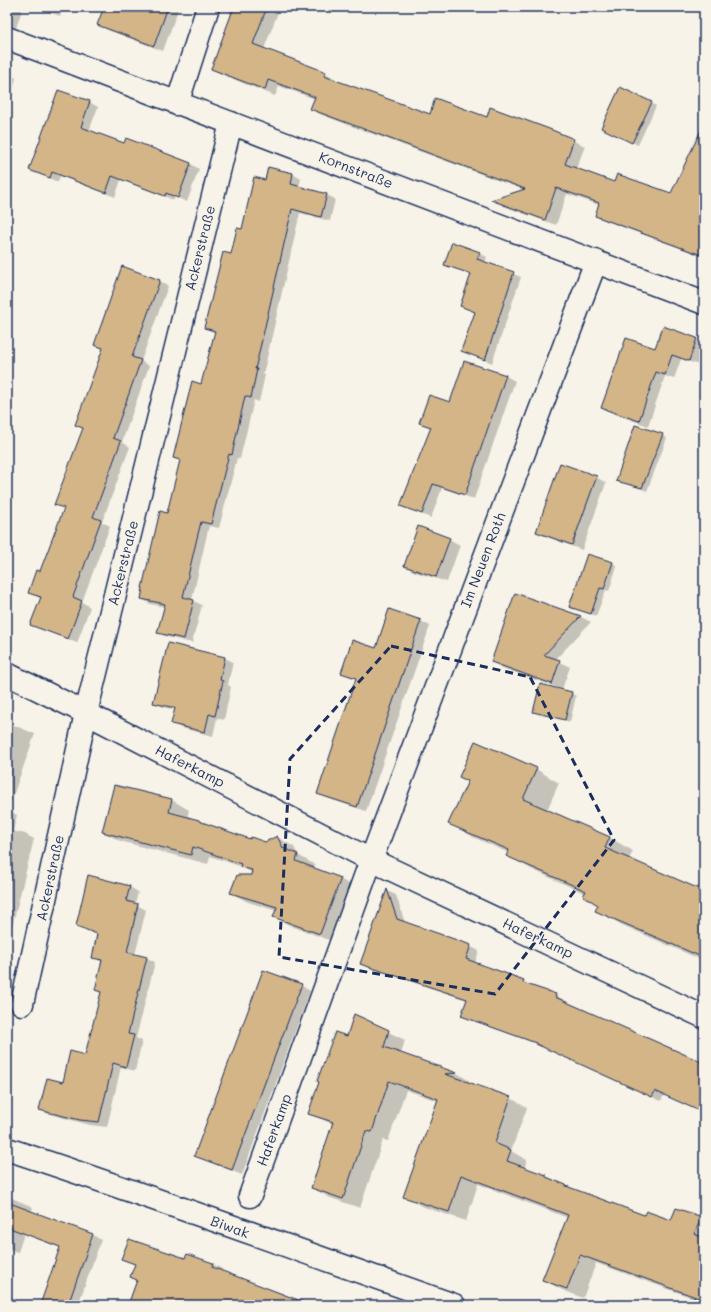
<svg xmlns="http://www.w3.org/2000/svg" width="711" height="1312" viewBox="0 0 711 1312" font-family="Mali,sans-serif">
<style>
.shadow{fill:#0003}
.building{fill:#d4b588;stroke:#1b2f5e}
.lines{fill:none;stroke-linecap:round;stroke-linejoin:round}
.minor-casing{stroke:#1b2f5e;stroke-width:25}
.minor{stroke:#f7f3e8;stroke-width:22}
.marked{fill:none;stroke:#1b2f5e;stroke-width:3;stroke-dasharray:8 5;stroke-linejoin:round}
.labels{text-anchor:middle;stroke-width:3;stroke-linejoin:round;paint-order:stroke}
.street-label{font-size:14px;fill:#1b2f5e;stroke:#f7f3e8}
</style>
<rect width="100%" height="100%" fill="#f7f3e8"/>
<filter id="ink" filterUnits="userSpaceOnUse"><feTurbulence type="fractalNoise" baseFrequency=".025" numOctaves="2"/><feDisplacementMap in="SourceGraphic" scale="8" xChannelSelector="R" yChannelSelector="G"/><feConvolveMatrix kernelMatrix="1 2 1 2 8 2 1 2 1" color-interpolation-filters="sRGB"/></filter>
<g filter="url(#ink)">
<path class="shadow" d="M7 7H23L16 28 7 24Z
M35 7H64L60 16Z
M105 7H179L163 51 108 30 98 25Z
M231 7H280L264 49 325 73 336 79 335 81 430 115 488 118 552 131 585 146 576 169 614 183 672 194 704 139V257L606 221 596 215 599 205 567 194 556 225 503 206 493 200 524 190 322 115 311 109 315 99 279 86 275 96 223 75 212 69 232 15 229 13Z
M7 73 16 78 7 116Z
M89 102 98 107 89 131 125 145 191 164 199 169 187 202 175 197 174 200 121 180 115 197 60 176 58 182 30 170Z
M651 103 656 106 638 145 607 130Z
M269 168 293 174 301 179 299 187 327 195 335 199 330 221 300 213 266 362 263 374 265 375 259 402 254 400 240 459 237 458 219 528 209 526 205 543 192 600 202 605 192 643 167 637 158 632 165 607 150 604 142 599 168 514 180 461 174 458 202 385 215 333 206 328 232 255 266 181Z
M479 253 487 257 485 263 521 277 492 363 462 350 476 313 461 306 472 275 445 264Z
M160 281 168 286 141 361 149 366 122 442 130 447 102 522 110 526 82 602 90 607 77 643 32 625 41 599 29 592 41 573 64 509 55 504 84 429 76 425 103 349 95 345Z
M663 327 704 343V351L699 365 681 359 674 379 665 376 648 426 612 413 603 408 655 350Z
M465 362 506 376 515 381 474 499 442 488 431 518 401 506 431 428 420 423 451 403Z
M662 435 667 438 647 491 617 480Z
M596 477 606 483 582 550 547 537 537 532Z
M449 539 460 545 447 582 415 572 405 566Z
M613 563 617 566 609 591 606 590 596 616 574 607Z
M516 594 581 617 591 622 555 660 570 667 562 689 502 668 492 662Z
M390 611 421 621 430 626 366 811 327 798 318 793 356 679 342 672 376 649Z
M168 644 225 658 233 662 228 685 231 687 224 720 217 718 213 736 181 728 172 723 176 710 163 707 154 702Z
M571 693 576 696 570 722 534 711Z
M7 722 35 734 8 810 17 815 13 831 25 834 34 839 7 947Z
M536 769 559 783 547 810 610 838 633 851 629 859 697 889 704 873V961L620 924 597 910 599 905 586 894 531 869 508 856 509 853 473 837 450 823 469 782 460 777Z
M115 786 172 800 189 810 187 818 251 841 265 843 277 837 294 847 298 855 315 865 313 869 340 879 357 889 337 943 291 926 275 917 277 911 248 902 231 893 252 876V873L242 867 210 856 208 864 120 841 103 832Z
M89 877 130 887 138 892 135 904 146 910 135 955 147 958 155 962 136 1038 142 1041 135 1071 121 1067 107 1127 90 1125 49 1114 40 1110 86 1057 101 993 96 990 102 962 93 957 98 935 77 925Z
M387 891 396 895 405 923 470 946 479 951 475 963 523 981 532 987 555 995 564 1000V1002L704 1064V1113L664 1095 661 1101 538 1044 471 1020 462 1015 467 1000 370 968 361 963Z
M301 985 310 991 242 1175 195 1156Z
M355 1016 405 1040 401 1054 457 1073 471 1082 466 1083 511 1098 527 1108 511 1151 527 1160 524 1169 546 1176 576 1191 645 1217 672 1221 701 1218 704 1220V1302L596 1263 583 1298 560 1289 543 1279 568 1218 478 1184 466 1221 421 1206 405 1196 438 1101 406 1090 388 1141 383 1140 360 1208 328 1197 312 1187 334 1125 309 1113 347 1037Z
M7 1196 33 1207 31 1212 93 1235 101 1240 78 1305H41L61 1248 24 1234 18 1252 7 1249Z
M123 1259 186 1260 213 1264 222 1269 221 1272 310 1305H133L138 1280 131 1277 136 1265Z
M7 1301 18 1305H7Z"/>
<path class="building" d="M104 7H168L154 46 97 25Z
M234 7H267L253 44 326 72 324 76 430 114 435 98 487 117 490 107 552 130 574 139 565 164 614 182 617 174 671 193 704 124V256L595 216 599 203 556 188 545 220 491 200 525 189 310 109 315 97 268 80 265 90 211 69Z
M620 87 652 102 632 143 601 128Z
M58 90 90 101 81 127 124 143 126 138 191 163 178 198 166 193 165 196 112 176 106 193 52 172 50 178 29 170Z
M268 167 293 173 291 184 327 194 321 217 292 209 258 357 255 369H257L251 398 245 396 232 455 229 454 211 524 201 522 197 538 183 597 194 600 184 639 157 633 165 604 141 599 143 588H142L160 511 167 513 180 460 173 458 192 381 201 384 215 331 204 328 223 252 231 254 237 228 242 229 254 177 265 180Z
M452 242 480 252 477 259 514 272 485 360 461 351 475 312 460 306 471 274 444 265Z
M122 266 160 280 132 357 141 360 113 438 121 441 93 517 101 520 73 597 82 601 68 639 30 625 41 597 28 593 36 570 40 571 64 508 54 505 83 428 75 425 103 348 94 345Z
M663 326 697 338 689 361 672 355 665 375 656 372 639 421 601 408 626 338 655 348Z
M464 361 506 375 465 495 433 484 422 514 400 506 431 427 419 423 429 395 450 402Z
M635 425 663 434 642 488 616 481Z
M560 463 597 476 572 545 536 532Z
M418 526 450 538 436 577 404 566Z
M587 554 613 562 604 589 600 588 591 614 569 607Z
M515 593 581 616 544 655 560 660 552 684 491 662Z
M389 609 421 620 357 807 317 794 356 678 341 673 352 640 376 648Z
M168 643 225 657 220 680 223 681 215 716 209 714 205 732 171 724 175 708 153 703Z
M540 684 572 692 565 720 533 712Z
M475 741 537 768 523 799 610 837 605 848 704 891V958L595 911 598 905 583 896 586 891 506 856 509 850 448 824 468 781 459 777Z
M114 785 172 799 169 812 199 820V821L250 839 251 837 265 842 277 836 283 848 298 854 296 861 341 878 320 934 273 917 277 907 230 893 237 875H251L252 870 240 867 241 864 193 847 191 855 102 832Z
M88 875 130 886 126 901 138 904 127 952 147 957 128 1034 134 1035 126 1067 113 1063 99 1122 80 1120 39 1110 47 1078 63 1082 70 1051 85 1055 101 992 95 990 102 960 92 958 97 934 76 926Z
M387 889 397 919 471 945 466 959 524 980 523 983 556 994 555 997 704 1063V1113L655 1091 652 1097 536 1044V1043L461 1016 467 999 360 964Z
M263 970 302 984 232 1170 194 1156Z
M354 1014 389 1030 384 1047 457 1073 445 1074 511 1097 495 1143 511 1150 507 1161 546 1175V1177L566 1185V1186L644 1215 646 1211 671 1220 676 1208 702 1217 694 1234 704 1238V1300L580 1255 567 1289 542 1280 568 1215 461 1175 449 1212 403 1197 438 1099 389 1081 372 1132 366 1131 343 1199 311 1188 333 1122 308 1114 319 1082 317 1081 335 1032 347 1036Z
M7 1202 93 1234 68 1305H40L60 1247 7 1227Z
M129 1239 185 1258 187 1254 213 1263 212 1267 306 1303V1305H128L137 1280 130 1277 135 1264 121 1259Z"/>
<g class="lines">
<defs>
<path id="minor" d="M7 38 704 303
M177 104 208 7
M7 674 86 713 371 860 704 1017
M22 1004 86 713 231 123
M7 1149C157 1198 305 1253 454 1305
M250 1196 371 860 596 261"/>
</defs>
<use href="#minor" class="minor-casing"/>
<use href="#minor" class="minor"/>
</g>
</g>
<path class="marked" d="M391 646 530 677 614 840 495 994 279 957 290 759Z"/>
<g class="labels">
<g class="street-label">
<text transform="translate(356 170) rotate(21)" y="5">Kornstraße</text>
<text transform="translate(200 248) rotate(-76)" y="5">Ackerstraße</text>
<text transform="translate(483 560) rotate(-69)" y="5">Im Neuen Roth</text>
<text transform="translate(123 563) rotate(-76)" y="5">Ackerstraße</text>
<text transform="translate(190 766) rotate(27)" y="5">Haferkamp</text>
<text transform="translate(50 878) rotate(-78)" y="5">Ackerstraße</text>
<text transform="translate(538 938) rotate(25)" y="5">Haferkamp</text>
<text transform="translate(274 1130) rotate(-70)" y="5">Haferkamp</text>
<text transform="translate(230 1227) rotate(20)" y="5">Biwak</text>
</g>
</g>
<rect width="711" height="1312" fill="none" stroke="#f7f3e8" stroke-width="24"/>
<rect x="12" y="12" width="687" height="1288" fill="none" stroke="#1b2f5e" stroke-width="1.5" filter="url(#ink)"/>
</svg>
